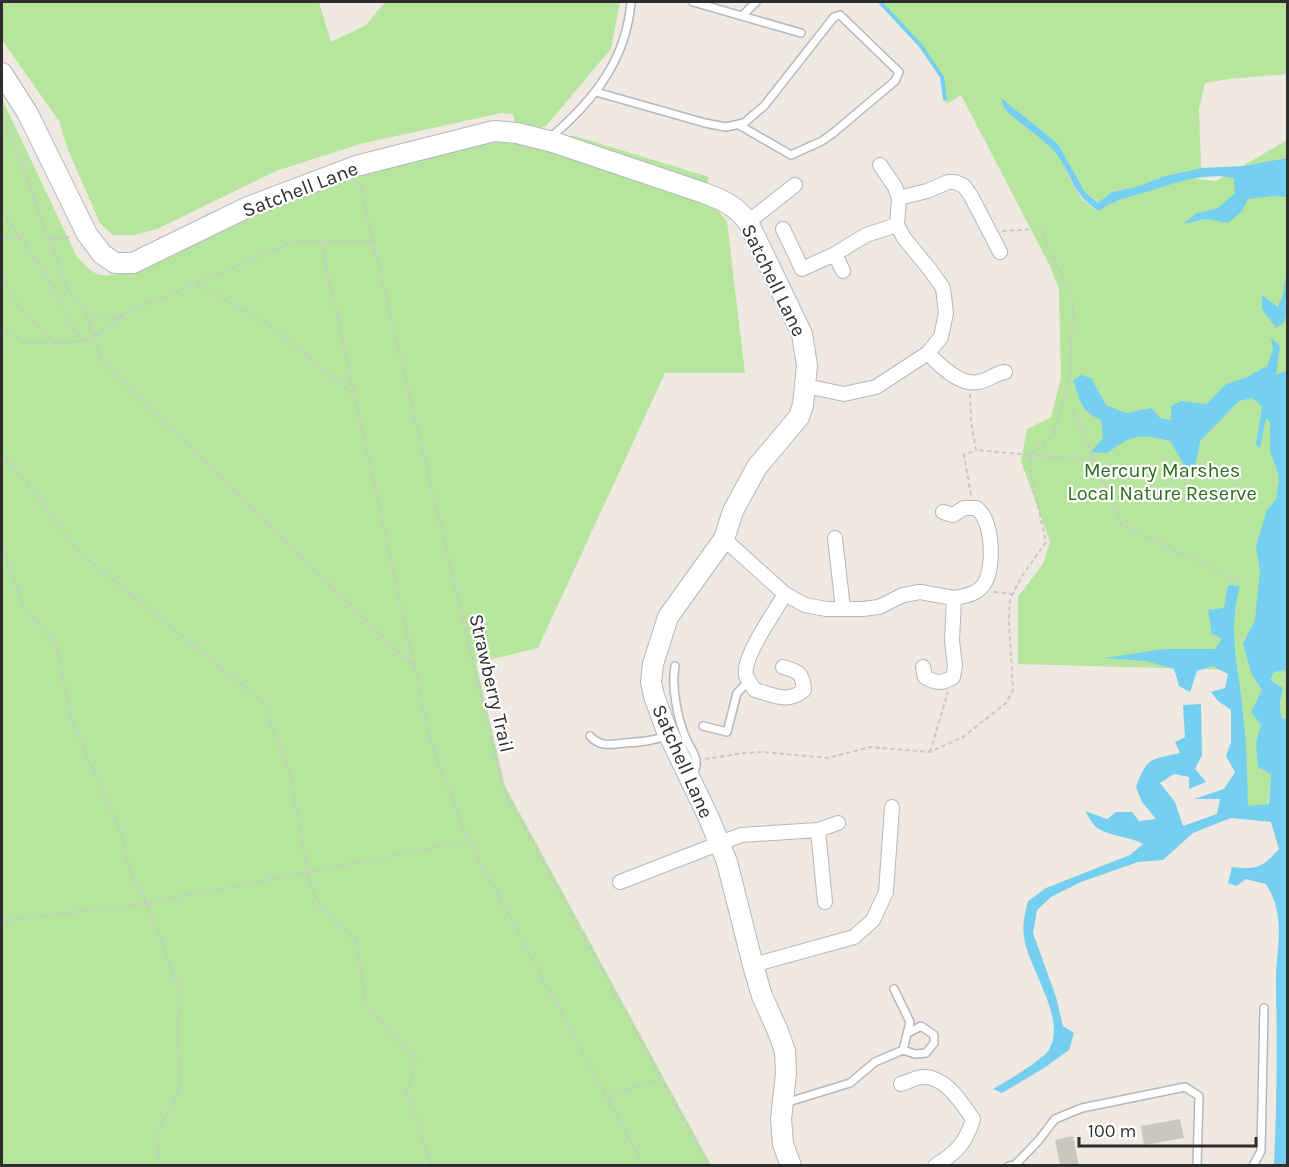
<svg xmlns="http://www.w3.org/2000/svg" width="1289" height="1167" viewBox="0 0 1289 1167" font-family="Karla,sans-serif">
<style>
.green{fill:#b6e59e}
.water{fill:#75cff0}
.lines{fill:none;stroke-linecap:round;stroke-linejoin:round}
.stream{stroke:#75cff0;stroke-width:4}
.building{fill:#cbc7bf}
.lane-casing{stroke:#b4b7c1;stroke-width:10}
.street-casing{stroke:#b4b7c1;stroke-width:16}
.secondary-casing{stroke:#b4b7c1;stroke-width:22}
.path{stroke:#c9c9c9;stroke-width:2;stroke-dasharray:4.5 3;stroke-linecap:butt}
.lane{stroke:#fff;stroke-width:7}
.street{stroke:#fff;stroke-width:14}
.secondary{stroke:#fff;stroke-width:20}
.labels{text-anchor:middle;stroke-width:4.5;stroke-linejoin:round;paint-order:stroke}
.street-label{font-size:20px;fill:#2e2e2e;stroke:#fff}
.park-label{font-size:20px;fill:#2c6e1b;stroke:#fff}
</style>
<rect width="100%" height="100%" fill="#efe9e1"/>
<path class="green" d="M2 2H319L331 42 366 25 385 2H620L611 49 545 127 516 126 513 114 501 113 360 144 276 171 157 229 134 235H113L100 223 68 150 59 121 2 40Z
M880 2H1287V74L1229 79 1205 83 1199 109 1201 168 1165 176 1136 187 1112 192 1099 203 1085 192 1058 144 1002 100C1018 116 1042 135 1055 152 1073 176 1069 193 1098 211L1115 201 1188 178 1217 181 1287 140V719L1281 718 1280 702 1283 689 1252 675 1262 690 1261 725 1256 742 1271 774 1268 804 1248 807 1243 714 1236 670 1018 664V597L1043 564 1050 542 1021 461 1027 429 1051 417 1061 378 1059 289 1049 264 961 95 947 104 942 77 909 33Z
M2 99 76 255C92 274 99 280 123 272L247 212 360 170 498 137 553 142 566 136H575L709 177 704 193 727 222 745 373H665L538 648 476 663 505 786 711 1165H2Z"/>
<path class="water" d="M1001 98 1058 144 1085 192 1098 203 1112 192 1136 187 1165 176 1201 168 1244 166 1287 158V197L1272 196 1248 199 1242 211 1228 223 1205 219 1183 224 1195 214 1218 208 1235 193 1234 178C1202 172 1176 183 1146 192 1126 198 1116 199 1099 211 1069 192 1073 174 1054 151 1040 135 1021 126 1007 111 1003 108 1003 103 1001 98Z
M1287 269V306L1284 323 1276 328 1262 309V295L1278 307 1283 295Z
M1271 338 1280 346 1276 375 1286 371 1288 365 1287 670 1274 672 1270 680 1283 688 1280 702 1281 718 1288 719 1287 1166 1274 1165C1277 1104 1277 1043 1276 982 1276 944 1287 918 1266 884L1246 879 1236 886 1228 883 1232 867C1256 870 1263 867 1279 849L1271 822 1231 818 1193 833 1163 860 1138 862 1081 882 1051 897 1037 910 1033 933 1056 997 1063 1026 1074 1033 1069 1050 1044 1068 1002 1093 993 1089C1005 1082 1045 1059 1050 1048 1066 1017 1028 968 1024 937 1022 924 1025 913 1028 901L1046 888 1130 855 1143 844C1129 836 1107 836 1096 827 1092 823 1088 816 1085 811L1107 819 1116 812H1132L1139 821 1156 819 1142 802 1136 787C1147 756 1151 760 1180 753L1175 742 1185 737 1183 705 1201 704 1202 755 1195 769 1206 782 1189 789V777L1174 774 1160 783 1175 802 1183 826 1217 814 1220 799H1194L1224 789 1235 772 1226 756 1231 742V710L1218 701 1211 692 1225 688 1228 674 1212 666 1197 671 1190 692 1179 686 1174 669 1146 661 1104 658 1165 649H1215L1222 639 1212 634 1208 610 1224 608 1228 585 1240 586C1227 633 1239 668 1243 714 1247 744 1247 776 1248 806L1269 804 1271 774 1258 767 1256 742 1261 725 1251 712 1262 690 1252 675 1243 644 1255 620 1260 571 1256 546 1267 510 1276 499 1279 481 1278 472 1270 452V422L1266 418 1260 448 1256 445 1262 406 1252 398 1239 401 1200 441 1193 480 1170 441C1139 433 1132 435 1107 453L1091 452 1103 438 1101 420C1081 411 1080 401 1073 380L1081 375 1091 378 1106 405 1126 413 1152 408 1160 418 1171 420V406L1181 401 1207 404 1226 384 1245 378 1267 366 1273 350Z"/>
<g class="lines">
<path class="stream" d="M880 2 921 46 942 77 945 99"/>
</g>
<path class="building" d="M1180 1119 1184 1138 1144 1145 1141 1126Z
M1073 1136 1079 1166H1060L1055 1140Z"/>
<g class="lines">
<defs>
<path id="lane" d="M693 2 801 33
M743 15 756 2
M596 92 705 123 726 127 744 123 764 106 834 17 840 15 899 72 895 81 832 134 822 141 791 155 739 125
M550 138C593 101 626 61 631 2
M675 666C671 688 678 721 687 741 690 748 696 754 696 762 697 767 694 771 691 775
M703 726 727 732 737 693 749 681
M590 736C601 748 611 744 625 743 642 742 650 741 667 736
M903 1050 915 1054 926 1053 934 1043V1035L921 1026 908 1033
M785 1103 850 1083 875 1062 903 1050 910 1022 894 989
M1009 1166 1015 1165 1039 1140 1055 1119 1082 1108 1185 1087 1199 1096 1197 1166
M1253 1166 1261 1151 1264 1008"/>
<path id="street" d="M899 198 927 191 948 182H955L964 186 971 196 1000 252
M748 222 795 185
M783 229 802 269 835 254 866 235 897 225
M835 254 843 271
M928 353C939 365 961 386 978 382 988 381 995 373 1005 372
M806 386 844 394 876 387 928 353 941 337 946 313 943 288 931 271 904 238 897 225 899 198 895 187 880 165
M943 512 953 515 964 508H976C993 519 995 568 984 584 978 594 965 596 954 598
M835 538 843 609
M724 539 785 594 805 605 826 609H862L879 607 903 595 920 592 954 598 952 641 955 666 953 677C942 684 936 683 925 677L923 667
M783 667C798 671 803 673 804 690 787 704 774 695 755 690 750 683 744 677 746 668 749 648 774 613 785 594
M818 830 825 902
M620 882 741 835 818 830 838 823
M753 965 854 937 873 920 886 892 892 807
M901 1084C907 1082 917 1077 923 1077 946 1076 962 1104 973 1119 966 1143 956 1153 935 1166"/>
<path id="secondary" d="M2 73 28 114 87 234 102 254 115 263H133L248 207 356 166 494 131 517 133 553 142 704 193C723 200 736 206 748 222L802 334 807 365 803 405 799 417 757 467 733 511 724 539 668 617 653 664 651 682 654 696 666 729 708 816 727 862 753 965 762 996 777 1029 785 1051 786 1073 781 1119 783 1144 791 1166"/>
</defs>
<use href="#lane" class="lane-casing"/>
<use href="#street" class="street-casing"/>
<use href="#secondary" class="secondary-casing"/>
<path class="path" d="M2 119 11 134 66 287 85 312 115 318 292 242 373 241
M359 182 503 788 709 1166
M2 212 46 275 81 342
M2 239 19 238
M50 240 71 237
M321 242 431 742 469 841 644 1166
M2 275 19 306 55 343C93 342 95 337 124 315
M197 283 276 330 355 396
M85 312 102 361 414 667
M2 329 24 342 55 343
M970 394 971 422 976 450 1030 455 1054 433 1070 375 1073 300 1040 229 1002 231
M1073 410 1095 460
M2 455 23 478 78 551 264 703 292 781 307 872 320 907 357 942 366 1007 417 1060 407 1089 432 1166
M971 495 964 455 976 450
M2 547 25 609 56 644 73 724 120 831 133 879 147 903 183 1001 176 1021 181 1086 157 1134 160 1166
M994 592 1012 594
M930 752 948 692
M705 759 744 753 764 752 828 758 870 747 930 752 963 737 1006 703 1013 690 1009 621 1010 599 1022 576 1046 542 1031 475 1030 455 1095 460 1121 524 1238 581
M2 921 147 903 469 841
M607 1097 661 1078"/>
<use href="#lane" class="lane"/>
<use href="#street" class="street"/>
<use href="#secondary" class="secondary"/>
</g>
<g class="labels">
<g class="street-label">
<text transform="translate(300 189) rotate(-21)" y="7">Satchell Lane</text>
<text transform="translate(774 280) rotate(64)" y="7">Satchell Lane</text>
<text transform="translate(492 683) rotate(77)" y="7">Strawberry Trail</text>
<text transform="translate(683 761) rotate(66)" y="7">Satchell Lane</text>
</g>
<g class="park-label">
<text x="1162" y="477">Mercury Marshes<tspan x="1162" dy="23">Local Nature Reserve</tspan></text>
</g>
</g>
<rect width="1289" height="1167" fill="none" stroke="#2e2e2e" stroke-width="6"/>
<path d="M1079 1137v9h177v-9" fill="none" stroke="#2e2e2e" stroke-width="3"/>
<text x="1088" y="1137" font-size="18" fill="#2e2e2e" stroke="#ffffff" stroke-width="4.5" paint-order="stroke">100 m</text>
</svg>
